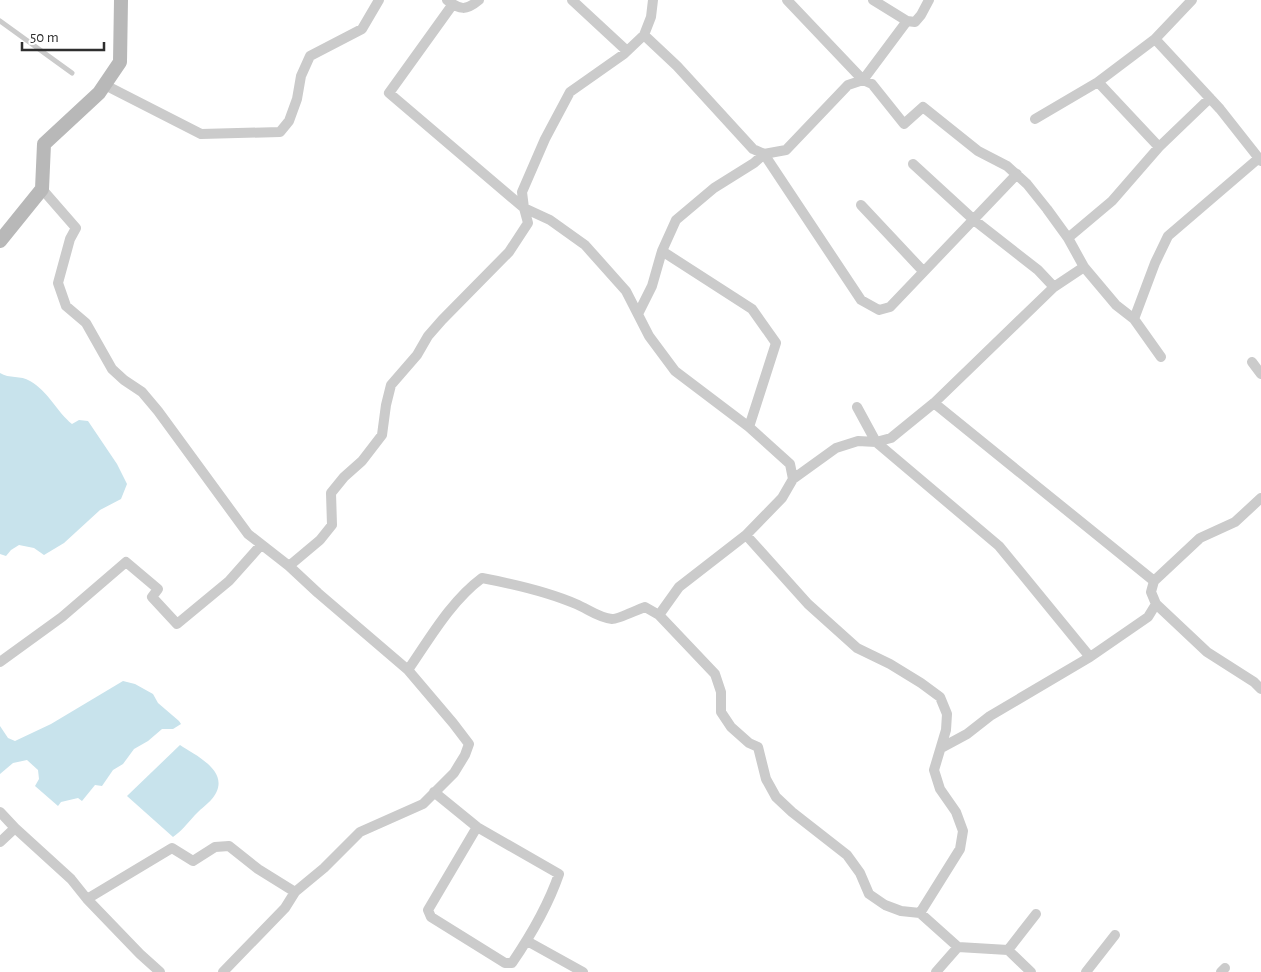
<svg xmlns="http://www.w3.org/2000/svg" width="1261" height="972" viewBox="0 0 1261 972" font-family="'Alegreya Sans',sans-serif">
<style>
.water{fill:#c8e3ec}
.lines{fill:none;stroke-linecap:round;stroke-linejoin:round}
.lane{stroke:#cbcbcb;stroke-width:5}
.street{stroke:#cbcbcb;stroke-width:10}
.secondary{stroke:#b8b8b8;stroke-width:14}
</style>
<rect width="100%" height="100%" fill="#fff"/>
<path class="water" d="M0 373C9 379 21 375 30 381 48 391 57 412 72 424L79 420 88 421 117 464 127 484 121 499 100 510 64 543 44 555 34 548 19 545 11 550 6 556 0 554Z
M123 681 135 684 153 694 158 703 179 721 181 724 173 729H162L148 741 134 749 123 764 113 770 102 786 95 785 82 801 78 798 61 802 58 806 35 786 39 779 38 770 27 760 13 763 0 774V726L8 738 15 741 51 724Z
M180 745C195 755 228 770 216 793 212 801 204 806 198 812 189 821 183 830 173 837L127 796Z"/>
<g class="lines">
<path class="lane" d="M0 21 72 73"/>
<path class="street" d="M447 0C460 10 466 11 479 0
M572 0 627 51
M653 0 651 17 644 35 677 66 753 149 764 154 786 150 848 85 863 80 872 84 904 124 923 107 978 151 1007 166 1027 184 1047 209 1068 238 1112 201 1159 147
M787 0 863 80 907 21 873 0
M907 21 915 22 921 15 929 0
M644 35 624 54 570 92 545 139 522 192 524 208 550 220 585 245 626 291 649 336 675 371 749 427 790 464 793 479 782 498 746 535
M1155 39 1192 0
M105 85 201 134 280 132 289 121 297 99 301 76 310 56 362 29 379 0
M1210 98 1159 147 1098 82 1155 39 1220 109 1261 161
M1035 119 1098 82
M913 164 974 220 1038 270 1054 287
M42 189 76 228 70 239 58 283 66 306 86 323 112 369 124 380 142 392 158 411 248 534 289 566 320 540 332 525 331 493 344 477 362 461 382 435 386 405 391 385 417 355 428 336 442 320 509 252 528 223 524 208 389 93 453 4
M861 205 923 271
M1068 238 1084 267 1116 305 1134 319 1161 357
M662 251 676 220 714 188 754 163 764 154 861 300 879 310 890 307 1017 174
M638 314 652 286 662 251 752 309 776 343 749 427
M1134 319 1155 263 1168 236 1259 158
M1252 362 1261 374
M934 403 1154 581
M857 407 876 442 999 546 1090 657
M793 479 836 448 858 441 876 442 891 438 934 403 1054 287 1084 267
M1261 498 1235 522 1200 538 1154 581 1151 592 1156 604 1207 652 1254 682 1261 689
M289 566 318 593 408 670
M0 662 62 617 126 562 158 589 152 597 177 624 229 581 261 545
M941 748 967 734 990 716 1090 657 1148 617 1156 604
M434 792 477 827 559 874C548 906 531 935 512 963H505L431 917 428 910 477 827
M0 812 15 828 0 842
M15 828 71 879 87 899 140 954 160 972
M87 899 172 848 193 861 215 847 229 846 258 869 295 892 324 868 360 832 423 804 454 773 465 755 469 744 453 723 408 670C430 638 451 601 482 578 514 584 546 591 576 604 588 609 599 618 612 619 619 619 636 610 645 607L659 615 715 674 721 692V712L731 727 749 743 758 747 766 779 776 797 792 812 847 855 860 873 869 894 885 905 901 911 920 913 960 849 963 831 956 812 940 789 934 770 946 730 947 714 940 697 921 683 890 664 857 648 808 604 746 535 679 587 659 615
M920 913 958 947 936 972
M527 941 583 972
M958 947 1008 950 1031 972
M1008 950 1036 914
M223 972 285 908 295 892
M1086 972 1115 935
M1221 972 1225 968"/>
<path class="secondary" d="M0 241 42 189 44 144 99 93 120 62 121 0"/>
</g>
<path d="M22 42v8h82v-8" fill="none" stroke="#2e2e2e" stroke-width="2.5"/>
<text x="30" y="42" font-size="15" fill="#2e2e2e" stroke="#ffffff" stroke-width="4" paint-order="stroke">50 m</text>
</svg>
